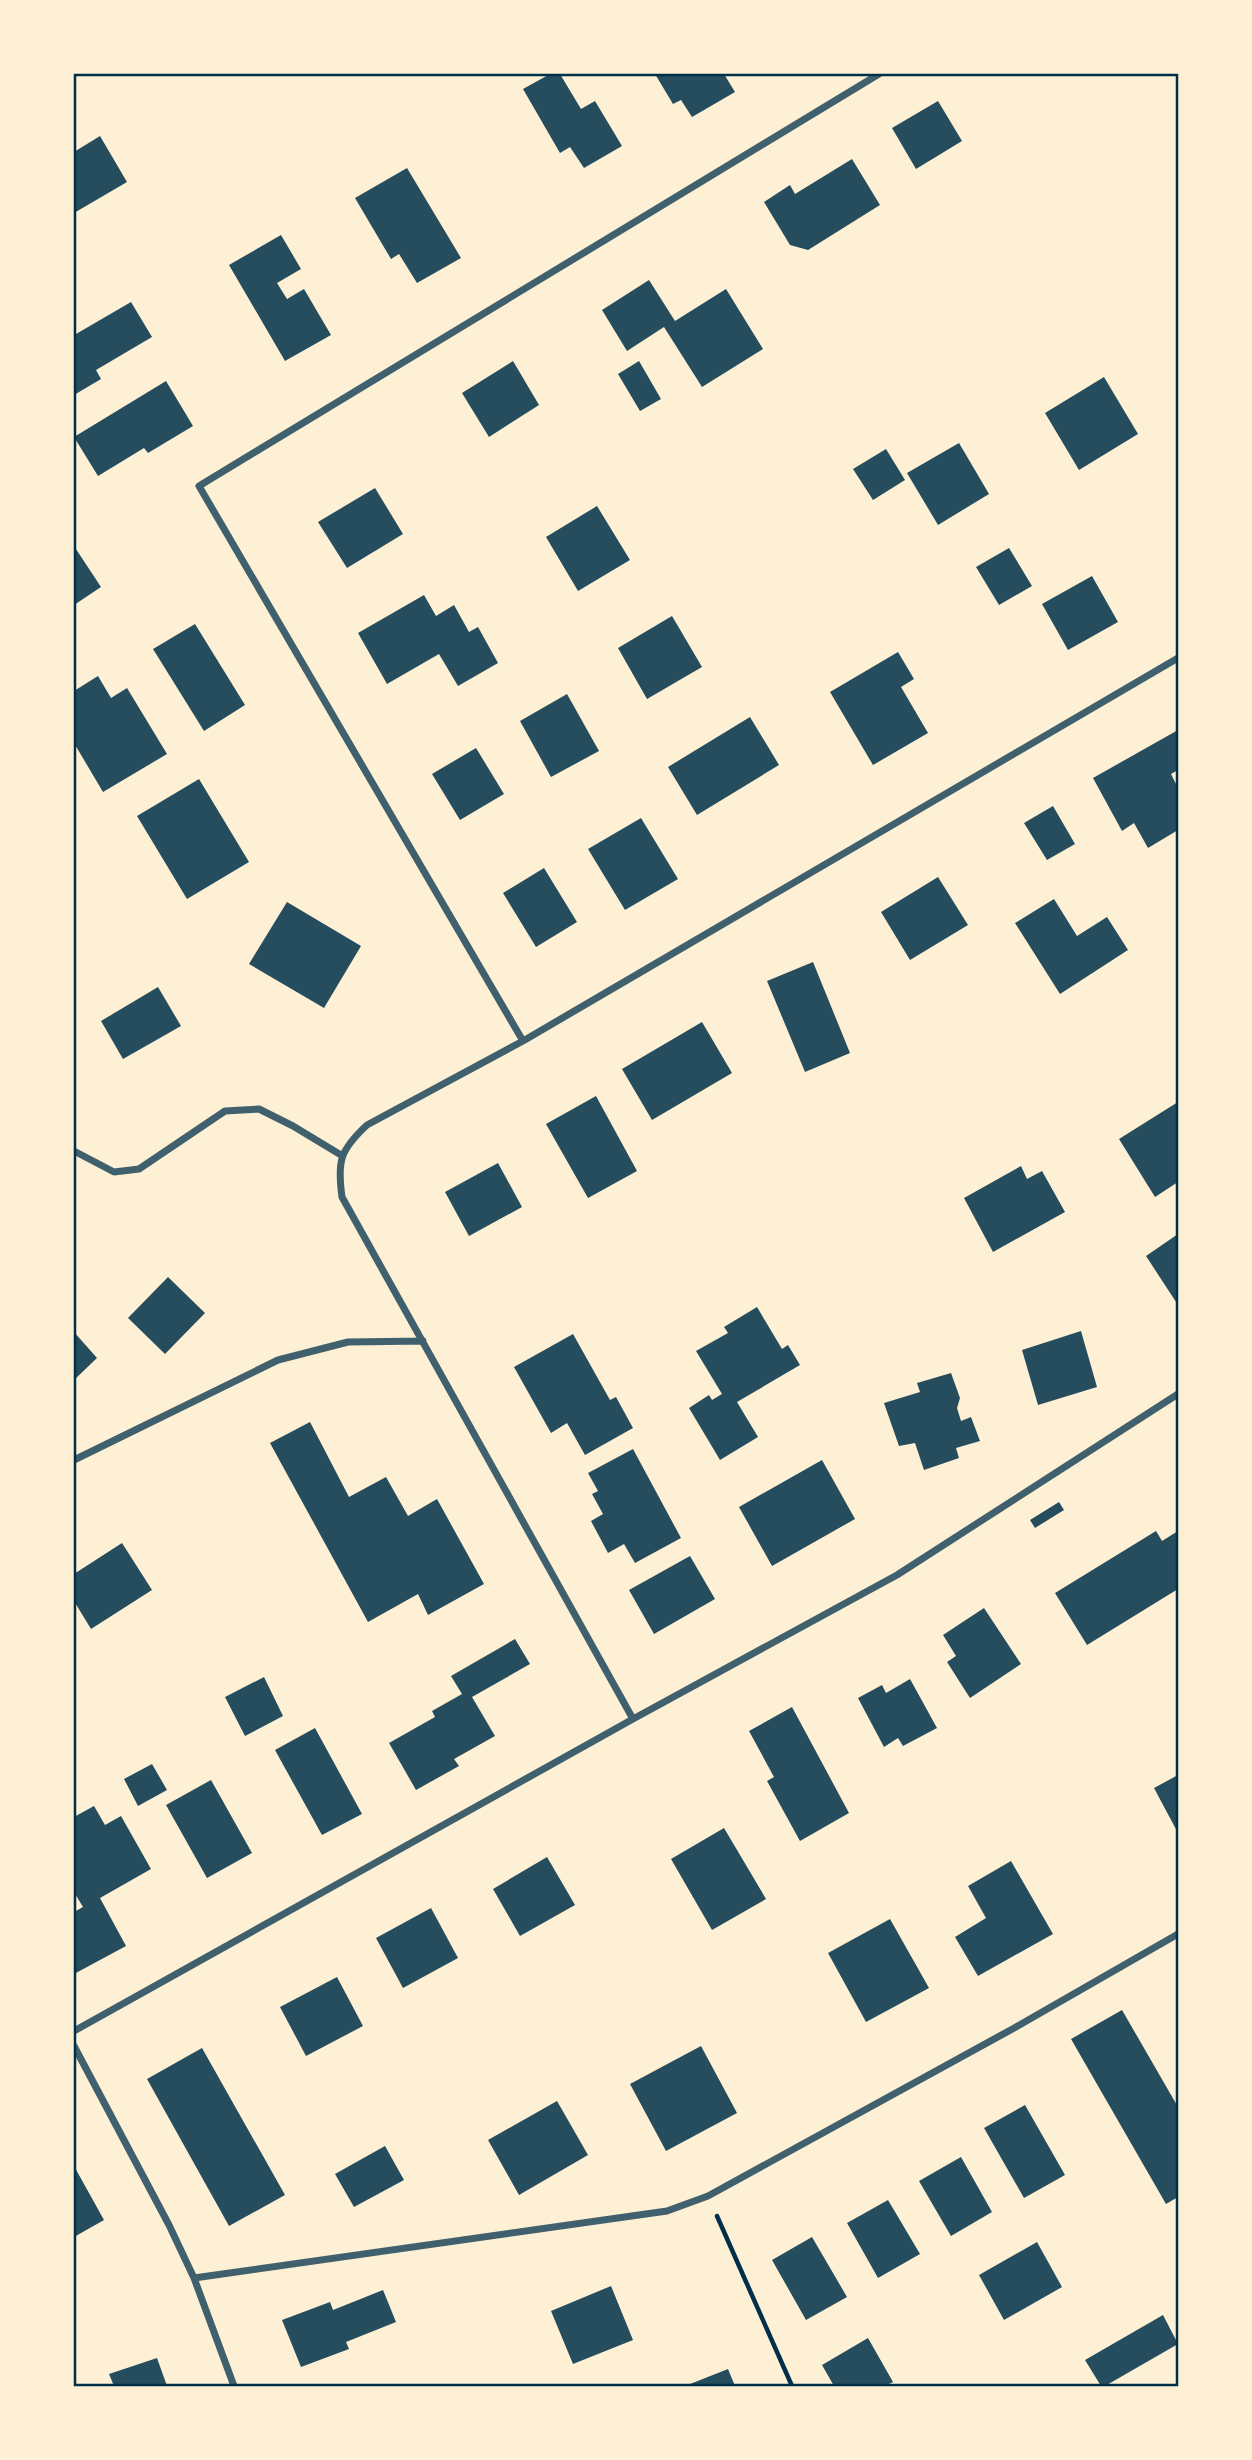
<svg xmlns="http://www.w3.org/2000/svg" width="1252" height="2460" viewBox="0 0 1252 2460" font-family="Jost,sans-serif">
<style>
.building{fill:#264d5e}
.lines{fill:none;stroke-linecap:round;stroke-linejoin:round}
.path{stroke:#003049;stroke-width:4.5}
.minor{stroke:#3f606c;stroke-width:7}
.neatline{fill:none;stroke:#003049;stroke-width:2.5}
</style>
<rect width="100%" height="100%" fill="#fdf0d5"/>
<path class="building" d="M550 74H560L581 109 595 101 622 146 584 168 570 147 560 153 523 89Z
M655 74H724L735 92 692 117 681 100 673 104Z
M938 101 962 141 916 169 892 128Z
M100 136 127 182 74 213V161L76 159 74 152Z
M852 159 880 205 808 250 790 245 764 202 790 185 795 194Z
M407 168 461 258 417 283 399 254 391 259 355 198Z
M281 235 301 269 277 283 287 299 304 289 331 335 285 361 229 265Z
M649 280 675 321 726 289 763 349 702 387 664 327 627 351 602 310Z
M131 302 152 337 96 370 101 379 74 395V331L76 334Z
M513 361 539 405 489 437 462 393Z
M639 361 661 399 640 411 618 374Z
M1104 377 1138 434 1079 470 1045 413Z
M166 381 193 426 148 453 144 448 98 476 74 437Z
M959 443 989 494 938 525 907 473Z
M886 449 905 480 873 500 853 469Z
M375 488 403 534 347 568 318 522Z
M597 506 630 560 578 591 546 537Z
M74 546 101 587 74 605Z
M1009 548 1032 586 999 605 976 567Z
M1092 576 1118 622 1068 650 1042 604Z
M424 595 436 616 454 605 469 632 478 627 498 663 458 686 439 654 387 684 358 633Z
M672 616 702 667 647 699 618 648Z
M195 624 245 705 204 731 153 649Z
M898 652 914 679 901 687 928 733 873 765 830 692Z
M98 676 111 698 127 688 167 754 103 792 74 743V691Z
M567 694 599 751 551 777 520 721Z
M750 717 779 765 697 815 668 767Z
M1178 730V770L1171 774 1178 788V830L1148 848 1134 823 1122 831 1093 778Z
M476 748 504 794 460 820 432 774Z
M199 779 249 862 187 899 137 816Z
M1053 806 1075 844 1047 860 1024 823Z
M641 818 678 879 625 910 588 849Z
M544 868 577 922 536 947 503 893Z
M938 877 968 925 910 960 881 912Z
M1054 899 1077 936 1107 917 1128 950 1060 994 1015 923Z
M287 902 361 946 324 1008 249 964Z
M813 962 850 1053 805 1072 767 981Z
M158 987 181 1026 123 1059 101 1021Z
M702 1022 732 1073 652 1120 622 1069Z
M596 1096 637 1171 588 1198 546 1124Z
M1178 1102V1182L1155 1197 1119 1139Z
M498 1163 522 1207 469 1236 445 1192Z
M1021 1166 1027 1179 1042 1171 1065 1212 993 1252 964 1198Z
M1178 1234V1305L1146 1256Z
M168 1277 205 1313 165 1354 128 1318Z
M757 1307 782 1349 788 1345 800 1365 737 1402 758 1437 720 1460 689 1408 709 1395 712 1400 722 1394 696 1351 728 1333 724 1327Z
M1081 1331 1097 1387 1038 1405 1022 1350Z
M74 1332 97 1358 74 1380Z
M573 1334 610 1400 616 1397 633 1428 585 1455 567 1423 551 1433 514 1367Z
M951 1373 960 1398 957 1408 961 1421 971 1417 980 1441 956 1448 959 1458 924 1470 915 1443 899 1446 884 1403 920 1392 917 1383Z
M310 1422 349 1497 386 1477 408 1516 437 1499 484 1584 428 1615 418 1594 368 1622 270 1443Z
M633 1449 681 1538 635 1563 624 1544 608 1553 591 1521 603 1514 592 1494 598 1491 588 1473Z
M822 1460 855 1519 772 1566 739 1507Z
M1059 1502 1064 1510 1035 1528 1030 1520Z
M1156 1531 1162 1541 1178 1531V1589L1087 1645 1055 1593Z
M122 1543 152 1590 91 1629 74 1601V1574Z
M690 1556 715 1599 654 1634 629 1590Z
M984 1608 1021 1664 970 1698 947 1662 956 1656 943 1635Z
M515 1639 530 1664 472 1697 495 1736 454 1759 459 1766 416 1790 389 1743 435 1717 432 1711 462 1694 451 1676Z
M264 1677 283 1716 245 1736 225 1697Z
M910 1679 937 1728 903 1746 898 1738 884 1747 858 1698 882 1685 886 1693Z
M792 1707 849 1813 800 1841 767 1781 774 1777 749 1731Z
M315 1728 362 1814 322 1835 275 1750Z
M152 1764 167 1790 138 1806 124 1779Z
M1178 1775V1833L1154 1788Z
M211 1780 252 1853 207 1878 166 1805Z
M94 1806 105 1825 121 1816 151 1869 100 1898 126 1946 74 1974V1912L83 1907 74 1892V1817Z
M724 1828 766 1899 712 1930 671 1859Z
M547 1857 575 1905 520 1936 493 1889Z
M1011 1861 1053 1934 978 1976 955 1937 986 1918 968 1886Z
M431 1908 458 1958 403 1988 376 1938Z
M890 1919 929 1988 866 2022 828 1953Z
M337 1977 363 2026 306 2056 280 2007Z
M1122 2010 1178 2107V2197L1166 2204 1071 2039Z
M701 2046 737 2113 666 2151 630 2084Z
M202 2048 285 2195 229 2226 147 2079Z
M557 2101 588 2155 519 2195 488 2140Z
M1025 2105 1065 2175 1024 2198 984 2128Z
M385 2146 404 2180 354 2207 335 2174Z
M961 2157 992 2212 951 2236 919 2181Z
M74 2166 104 2220 74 2237Z
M888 2200 920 2254 878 2278 847 2223Z
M812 2237 847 2297 806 2320 772 2260Z
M1037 2242 1062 2287 1004 2320 979 2275Z
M611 2286 633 2340 573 2364 551 2311Z
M383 2290 396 2322 346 2342 349 2349 301 2367 282 2320 330 2302 333 2310Z
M1163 2315 1178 2344 1105 2386H1101L1085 2360Z
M868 2338 893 2382 885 2386H834L822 2365Z
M157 2358 167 2386H114L109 2374Z
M728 2369 735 2386H685Z"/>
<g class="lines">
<path class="path" d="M717 2216 792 2386"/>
<path class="minor" d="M523 1041 199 486 879 74
M74 1151 114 1172 139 1169 225 1111 259 1109 293 1126 341 1155
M74 1460 278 1360 348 1342 423 1341
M633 1719 342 1197C337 1161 340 1150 367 1125L523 1041 1178 658
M74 2031 633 1719 897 1575 1178 1394
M74 2046 169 2225 194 2278 234 2386
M194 2278 667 2211 708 2196 1016 2027 1178 1934"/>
</g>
<rect width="1252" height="2460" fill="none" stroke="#fdf0d5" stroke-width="150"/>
<rect x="75" y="75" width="1102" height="2310" class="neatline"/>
</svg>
